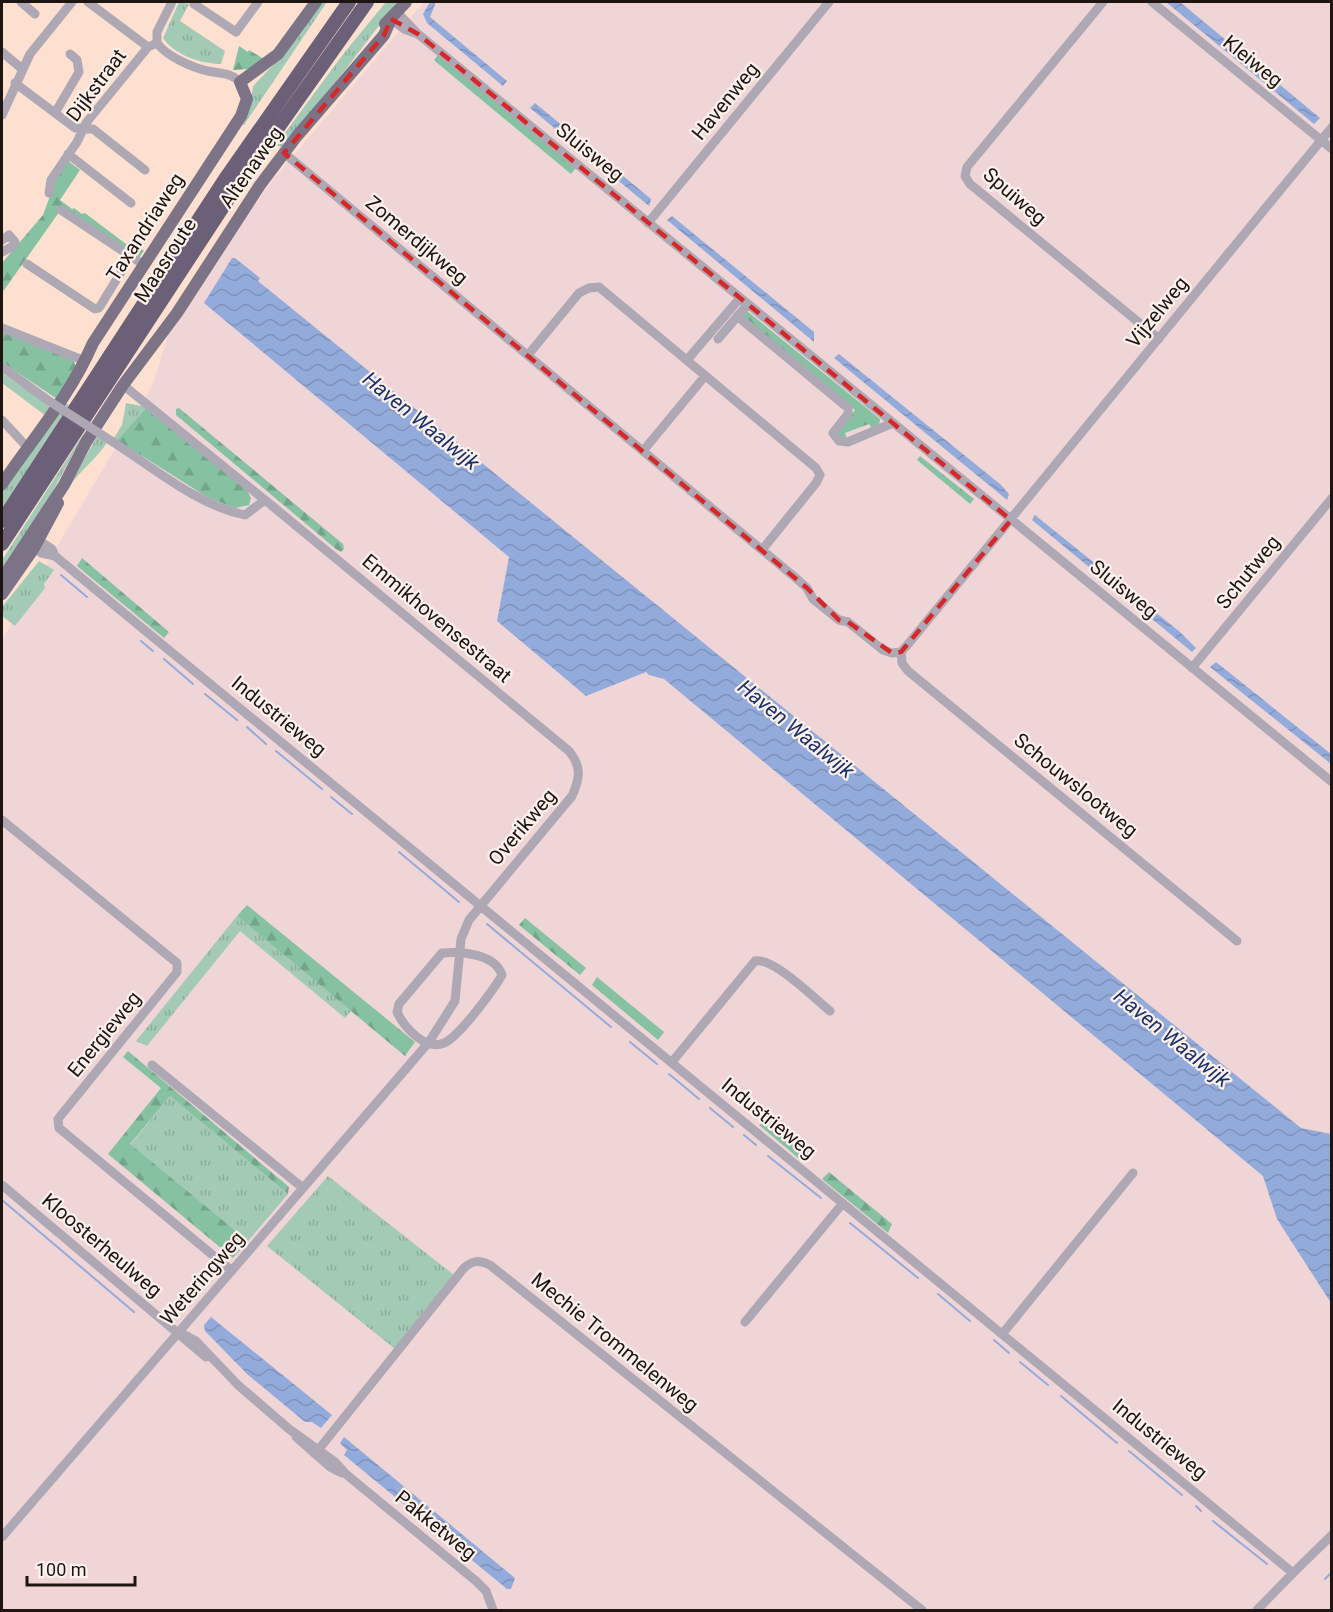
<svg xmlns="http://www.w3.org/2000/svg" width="1333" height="1612" viewBox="0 0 1333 1612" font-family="Roboto,sans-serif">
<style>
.industrial{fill:#f0d5d7}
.grass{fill:url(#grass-tufts)}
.forest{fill:url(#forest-firs)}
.water{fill:url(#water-waves)}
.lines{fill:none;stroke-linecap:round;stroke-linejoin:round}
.stream{stroke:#93abdb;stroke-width:2}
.minor{stroke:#ada8b3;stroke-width:9}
.major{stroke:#7c7387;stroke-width:12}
.highway{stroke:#6b6077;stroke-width:14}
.minor-bridge{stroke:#ada8b3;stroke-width:9}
.marked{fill:none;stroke:#d62828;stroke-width:4.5;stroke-dasharray:12 8;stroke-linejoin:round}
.labels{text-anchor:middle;stroke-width:4.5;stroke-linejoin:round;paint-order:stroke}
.street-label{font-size:20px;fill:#1f1510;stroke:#fdf1eb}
.water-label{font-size:21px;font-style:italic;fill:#1a326c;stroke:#fdf1eb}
</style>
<defs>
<pattern id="grass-tufts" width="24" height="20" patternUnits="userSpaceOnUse" patternTransform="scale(1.5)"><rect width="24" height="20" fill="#a3cab5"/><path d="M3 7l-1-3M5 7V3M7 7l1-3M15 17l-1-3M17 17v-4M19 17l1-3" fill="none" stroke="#8cad9b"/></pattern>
<pattern id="forest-firs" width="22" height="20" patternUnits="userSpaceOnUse" patternTransform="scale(1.5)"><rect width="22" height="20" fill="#86c1a2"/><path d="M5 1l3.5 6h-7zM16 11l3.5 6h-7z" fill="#73a58a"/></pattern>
<pattern id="water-waves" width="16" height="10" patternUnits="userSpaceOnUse" patternTransform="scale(1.5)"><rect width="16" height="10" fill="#93abdb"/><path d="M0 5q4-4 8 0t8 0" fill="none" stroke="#7e92bb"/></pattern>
</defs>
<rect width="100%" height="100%" fill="#fee0d1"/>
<path class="industrial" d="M424 2H1331V1610H2V640L153 384 168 335 230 239 275 177Z"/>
<path class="grass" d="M179 2 189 4 180 21 225 51 221 64C202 64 174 55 163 38Z
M321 2H327L244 125 242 124 250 107 253 86 278 60Z
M386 2H397L336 82 281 147 276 145 344 53Z
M2 373 46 403 51 409 46 416 2 383Z
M65 402 69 405 2 508V491Z
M126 403 147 407 117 440 114 438 122 425Z
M87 428 48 500 2 574V560Z
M98 434 108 441C96 460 81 469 69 487Z
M39 561 54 570 44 584 45 588 15 626 2 616V607Z
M237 916 351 1011 345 1018 240 931 147 1046 136 1041Z
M170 1096 288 1194 248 1241 130 1145Z
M328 1176 454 1275 395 1349 267 1246Z"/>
<path class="forest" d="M239 46 248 52 249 50 264 59 248 69 233 70Z
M438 55 576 168 571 174 436 62 434 60Z
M67 160 80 170 60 200 72 209 74 208 82 214 85 213 126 244 130 241 144 251 138 259 62 208 2 293V263L43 215 57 177Z
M747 311 880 419 879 426 872 429 869 424 845 433 847 439 845 440 837 434 855 410 746 320 743 315Z
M2 331 74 361 76 368 57 399 2 362Z
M147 407 247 490 251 498 249 505 235 508 207 497 117 440Z
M179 408 343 544 344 549 341 552 336 549 176 415V409Z
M920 456 974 499 970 504 917 460Z
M82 558 169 632 164 638 77 566Z
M247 905 415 1042 405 1056 237 916Z
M525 918 586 968 580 975 519 925Z
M597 977 664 1032 658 1040 592 985Z
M128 1051 289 1187 288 1194 170 1096 130 1144 248 1241 233 1258 108 1154 161 1088 123 1057Z
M767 1117 810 1152 803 1162 759 1125Z
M829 1172 892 1224 888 1233 822 1179Z"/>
<path class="water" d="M430 2H436L430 17 507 81 503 86 427 23 423 14Z
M1166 2H1180L1320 118 1314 124Z
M535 103 651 199 649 206 530 108Z
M672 216 814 332V342L667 220Z
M232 258H235L260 278 258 281 1301 1128 1331 1134V1303L1277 1219 1263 1176 664 679 649 675 646 672 586 696 497 621 509 557 204 303Z
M839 354 1000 484 1009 494 1007 500 834 358Z
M1035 515 1180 632 1196 648 1192 652 1032 520Z
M1216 662 1331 754V764L1210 667Z
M211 1317 332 1415 321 1428 312 1422H305L247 1374 205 1331 204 1325Z
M344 1437 515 1578 511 1589H507L344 1455 347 1450 340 1443Z"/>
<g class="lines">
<path class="stream" d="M61 575 87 597
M141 641 153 651
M164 659 193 684
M205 694 237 720
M247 727 266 744
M276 751 322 789
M331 797 352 814
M399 852 459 902
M487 924 611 1027
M630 1042 657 1064
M669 1074 699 1099
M710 1108 733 1127
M744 1135 756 1145
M768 1156 821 1198
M2 1200 134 1312
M850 1223 918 1278
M938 1294 970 1321
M994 1340 1009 1353
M1020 1362 1048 1385
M1061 1396 1117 1443
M1129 1451 1182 1495
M1196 1506 1201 1511
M1213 1521 1267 1564
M1325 1579 1332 1572"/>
<path class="minor" d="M21 2 35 14
M88 2 148 47
M1103 2 967 167 965 176 970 184 1159 339
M1152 2 1332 149
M194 4 236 32 258 2
M397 12 418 34 1332 782
M391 19 404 29 418 34
M157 43C166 56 193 68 208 71 221 74 230 72 240 82
M2 52 21 68
M15 83 75 128 93 129 145 170
M55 113 79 72 77 60 70 54
M2 115 30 54 72 2
M284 153 797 579 807 588 813 599 839 620 848 622 883 650 892 653 901 652 909 643 1332 127
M68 154 131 203
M49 193 51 180 77 142 86 123 148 47 157 43V32L172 2
M61 210 144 265
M648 223 829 2
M2 240 9 235 15 242 13 246 2 252
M27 264 95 309 99 308 131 256
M737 316 848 408V414L833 433 839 441 848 442 893 423
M2 328 85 361
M718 339 748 304
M528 355 579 293 589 288 599 287 816 468 820 475 816 483 762 550
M687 360 740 298
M2 367 49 401
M2 420 28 448
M113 442C154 468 197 505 245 515L265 500 123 385
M643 451 705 376
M35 538 52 549 55 556 125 614 1293 1573 1257 1610
M31 542 41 553 55 556
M901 652 902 663 908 671 1237 941
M1192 668 1332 498
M2 820 177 963V972L58 1119 59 1128 232 1271
M442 953C462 951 495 954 502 975 494 989 459 1037 444 1043 425 1051 404 1027 397 1012L399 1004Z
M672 1062 755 961C773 957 814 998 830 1011
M152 1065 303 1188
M2 1185 206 1357
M745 1322 843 1203
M179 1332 196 1341 238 1385 289 1429 335 1462 347 1475 476 1581 486 1591 493 1610
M1003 1333 1133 1173
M296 1437 330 1467 342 1473
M315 1454 464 1268C473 1260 479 1260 490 1265L922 1610
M2 1537 429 1042 455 1001 461 939 469 920 572 796C580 778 582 767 569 751L265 500
M1293 1573 1332 1535"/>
<path class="major" d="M385 24 406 2
M2 484C34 437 70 396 93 343L241 116 247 99 240 82 278 54 316 2
M2 579 64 485 86 442 123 385 177 313 260 185 297 136 384 35 391 19
M2 594 34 548 58 503"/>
<path class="highway" d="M2 521 225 179 349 2
M2 544 236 187 367 2"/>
<path class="minor-bridge" d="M49 401 113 442"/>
</g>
<path class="marked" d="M391 19 418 34 1011 520 901 652 892 653 848 622 839 620 807 588 284 153 384 35Z"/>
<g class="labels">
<g class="street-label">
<text transform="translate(1253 61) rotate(39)" y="7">Kleiweg</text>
<text transform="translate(96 85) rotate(-53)" y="7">Dijkstraat</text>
<text transform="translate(725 101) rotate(-51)" y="7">Havenweg</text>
<text transform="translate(590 152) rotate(39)" y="7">Sluisweg</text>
<text transform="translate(251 167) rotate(-55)" y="7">Altenaweg</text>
<text transform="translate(1015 196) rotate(41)" y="7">Spuiweg</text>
<text transform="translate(145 227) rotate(-57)" y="7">Taxandriaweg</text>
<text transform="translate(417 240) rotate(40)" y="7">Zomerdijkweg</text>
<text transform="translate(165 260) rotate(-57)" y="7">Maasroute</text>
<text transform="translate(1157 312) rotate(-51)" y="7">Vijzelweg</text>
<text transform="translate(1248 572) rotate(-51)" y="7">Schutweg</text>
<text transform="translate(1124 589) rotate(39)" y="7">Sluisweg</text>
<text transform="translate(437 618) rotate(40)" y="7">Emmikhovensestraat</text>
<text transform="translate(279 716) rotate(39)" y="7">Industrieweg</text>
<text transform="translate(1076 785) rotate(39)" y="7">Schouwslootweg</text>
<text transform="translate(522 827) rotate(-50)" y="7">Overikweg</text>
<text transform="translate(104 1034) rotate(-51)" y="7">Energieweg</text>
<text transform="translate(769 1118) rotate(39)" y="7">Industrieweg</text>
<text transform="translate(102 1245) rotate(40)" y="7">Kloosterheulweg</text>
<text transform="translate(202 1278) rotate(-49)" y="7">Weteringweg</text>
<text transform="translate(615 1342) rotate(39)" y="7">Mechie Trommelenweg</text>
<text transform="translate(1160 1439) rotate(39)" y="7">Industrieweg</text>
<text transform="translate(436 1525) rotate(39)" y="7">Pakketweg</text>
</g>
<g class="water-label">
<text transform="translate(421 421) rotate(39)" y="7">Haven Waalwijk</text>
<text transform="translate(796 729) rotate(39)" y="7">Haven Waalwijk</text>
<text transform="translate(1172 1038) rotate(39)" y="7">Haven Waalwijk</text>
</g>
</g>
<rect width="1333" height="1612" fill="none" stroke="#1f1510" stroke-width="6"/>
<path d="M27 1576v9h108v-9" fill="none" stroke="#1f1510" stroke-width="3"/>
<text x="36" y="1576" font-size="18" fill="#1f1510" stroke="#fdf1eb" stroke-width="4.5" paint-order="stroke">100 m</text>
</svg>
